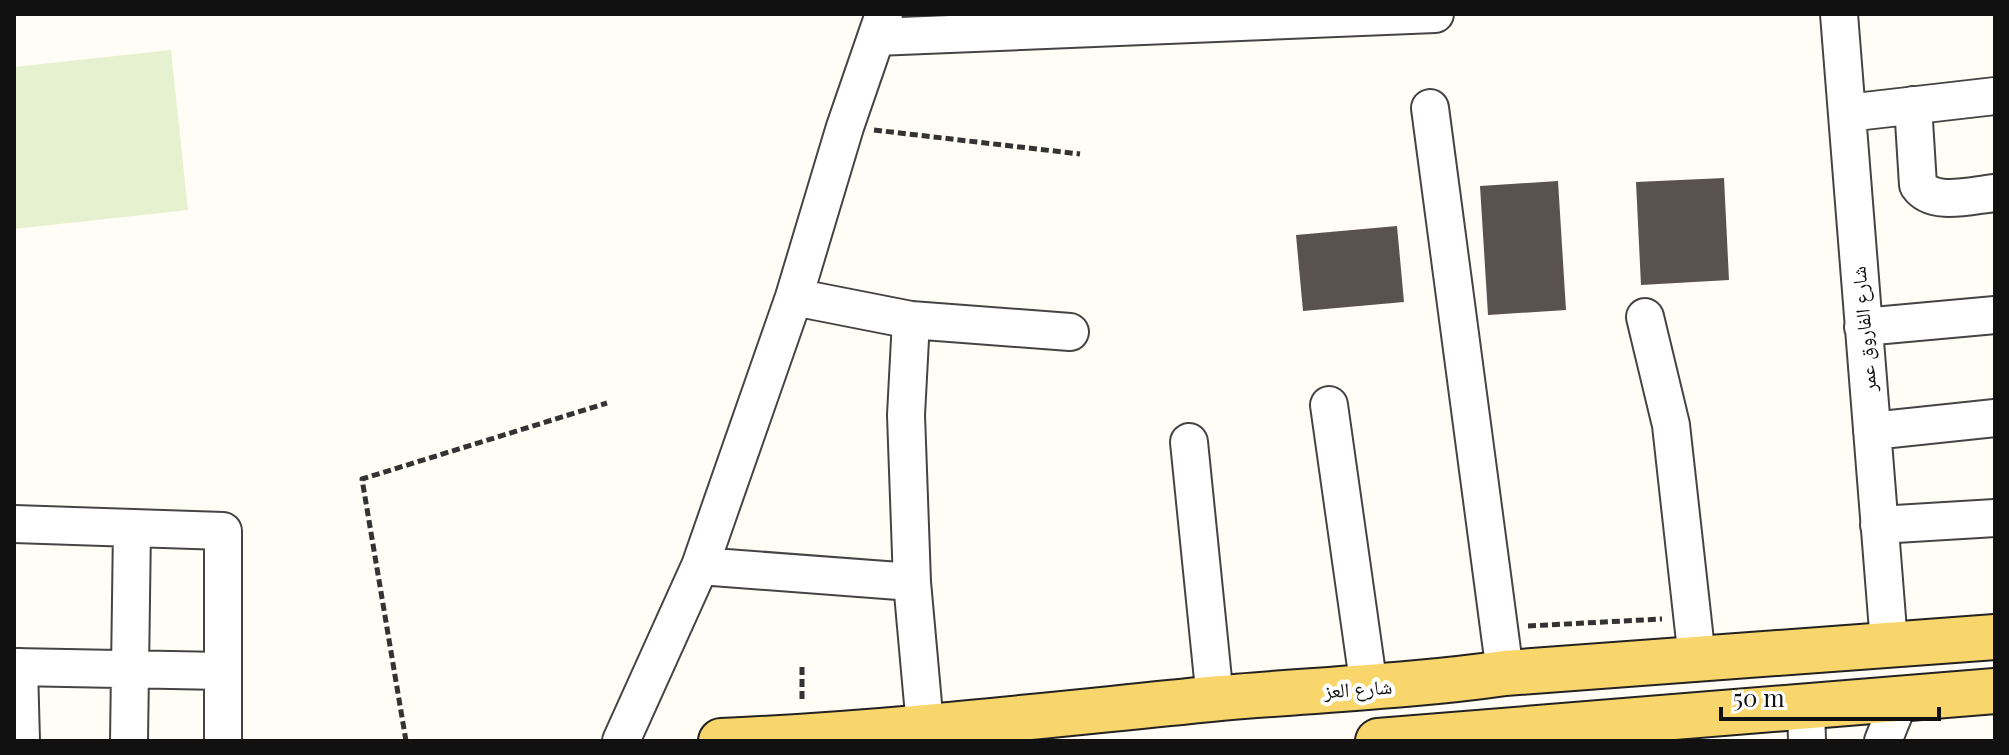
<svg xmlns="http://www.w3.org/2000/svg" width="2009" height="755" viewBox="0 0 2009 755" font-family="'Playfair Display','Noto Naskh Arabic',serif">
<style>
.pitch{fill:#e6f2cf}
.building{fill:#5a524d}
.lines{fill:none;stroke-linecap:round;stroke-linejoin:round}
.minor-casing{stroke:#444;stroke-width:40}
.major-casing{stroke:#222;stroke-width:48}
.path{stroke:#333;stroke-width:5;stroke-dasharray:8 4;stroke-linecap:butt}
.minor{stroke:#fff;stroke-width:36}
.major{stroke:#f9d66b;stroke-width:44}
.labels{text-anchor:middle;stroke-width:8;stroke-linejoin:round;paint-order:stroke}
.street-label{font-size:20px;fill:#111;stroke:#fff}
</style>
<rect width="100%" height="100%" fill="#fffdf5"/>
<path class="pitch" d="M171 50 188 210 14 229V67Z"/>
<path class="building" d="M1724 178 1729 280 1641 285 1636 182Z
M1558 181 1566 310 1488 315 1480 186Z
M1397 226 1404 302 1303 311 1296 235Z"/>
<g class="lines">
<defs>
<path id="minor" d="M1839 14 1889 643
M876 37 1435 14
M1913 105 1918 185C1933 207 1972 195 1995 193
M1430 108 1505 673
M1847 113 1995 96
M794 297 911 320 1070 332
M1645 317 1671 425 1697 659
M911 320 906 415 912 582 925 726
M1863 327 1995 315
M1329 405 1369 688
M1872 431 1995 418
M1189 442 1215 699
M14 524 223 531V741
M1879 525 1995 518
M700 566 912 582
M14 667 223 671
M19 667 21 741
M1806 707 1807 741
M129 741 132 528
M621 741 700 566 794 297 845 127 884 14
M1883 741 1900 699"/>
<path id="major" d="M721 741C884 734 1047 715 1210 699 1308 690 1407 687 1505 673L1995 637
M1378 741 1995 691"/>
</defs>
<use href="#minor" class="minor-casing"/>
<use href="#major" class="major-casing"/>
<path class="path" d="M874 130 1080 154
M1528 626 1662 619
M802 667V702
M406 741 362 479 607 403"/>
<use href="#minor" class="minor"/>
<use href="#major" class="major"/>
</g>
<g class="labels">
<g class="street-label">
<text transform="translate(1864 329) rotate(-95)" y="7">شارع الفاروق عمر</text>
<text transform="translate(1358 689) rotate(-4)" y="7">شارع العز</text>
</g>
</g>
<rect width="2009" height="755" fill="none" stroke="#111111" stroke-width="32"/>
<path d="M1721 707v12h218v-12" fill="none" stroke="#111111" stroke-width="4"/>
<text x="1733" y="707" font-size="24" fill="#111111" stroke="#ffffff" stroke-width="6" paint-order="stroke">50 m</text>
</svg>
